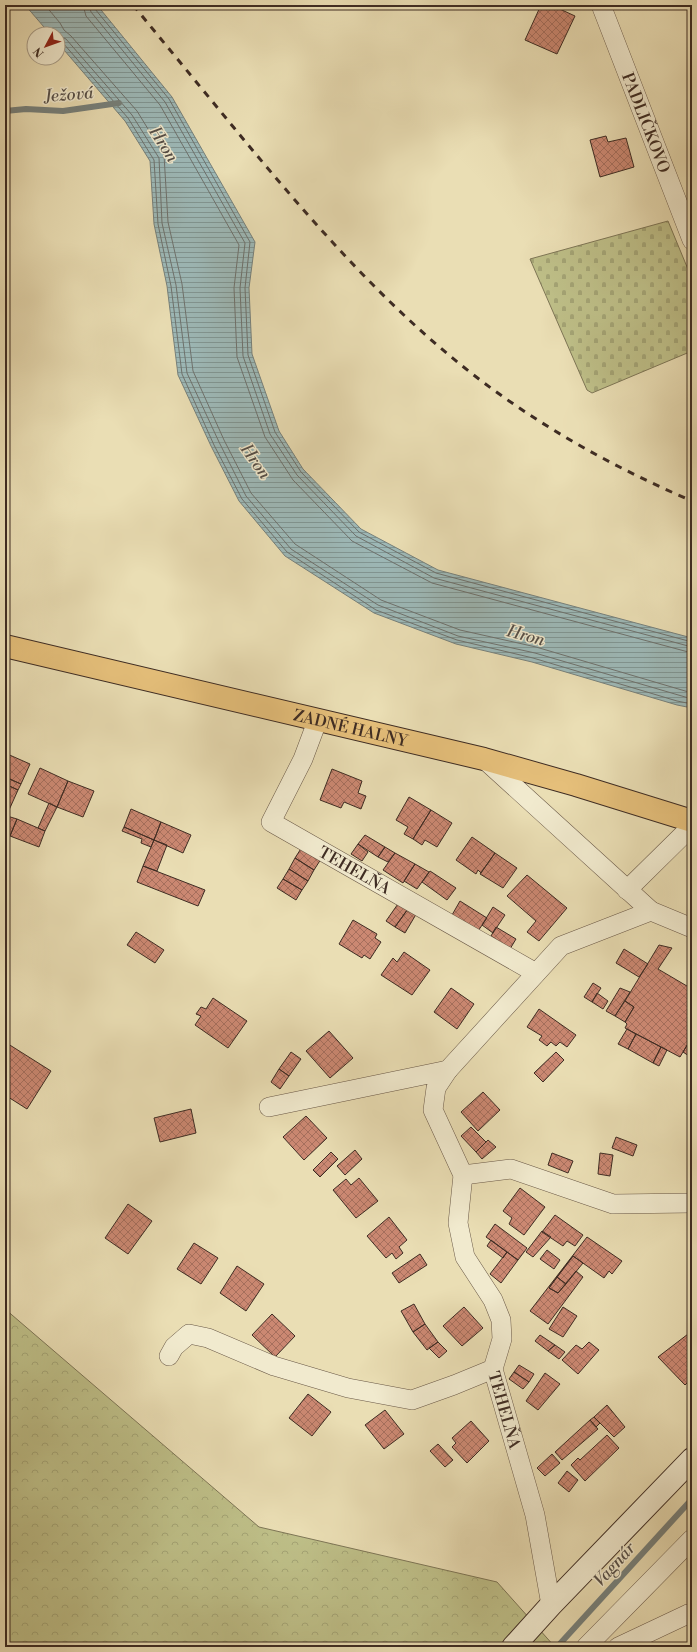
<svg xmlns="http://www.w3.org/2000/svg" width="697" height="1652" viewBox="0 0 697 1652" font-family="'Libre Bodoni',serif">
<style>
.forest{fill:url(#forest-crowns);stroke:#7e7656}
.cemetery{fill:url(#cemetery-stones);stroke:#7e7656}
.water{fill:url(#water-rules);stroke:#77817c}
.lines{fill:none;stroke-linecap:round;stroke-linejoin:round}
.shore{stroke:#6e726e;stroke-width:1}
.stream{stroke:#77817c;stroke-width:6}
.building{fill:url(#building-cross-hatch);stroke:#3e2c23}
.street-casing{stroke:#695847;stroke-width:20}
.secondary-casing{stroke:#3e2c23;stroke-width:24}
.primary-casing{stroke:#3e2c23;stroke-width:24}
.street{stroke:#f1eace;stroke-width:19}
.secondary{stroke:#f1eace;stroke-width:22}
.primary{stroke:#e5bf7a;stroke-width:22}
.rail{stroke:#3e2c23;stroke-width:3;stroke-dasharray:7 7;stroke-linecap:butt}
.labels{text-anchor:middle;stroke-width:3;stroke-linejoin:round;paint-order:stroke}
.street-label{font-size:16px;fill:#3e2c23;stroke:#f1eace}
.water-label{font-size:17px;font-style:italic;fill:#564f48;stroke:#f1eace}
</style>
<defs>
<pattern id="forest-crowns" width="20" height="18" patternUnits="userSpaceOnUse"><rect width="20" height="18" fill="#bebf88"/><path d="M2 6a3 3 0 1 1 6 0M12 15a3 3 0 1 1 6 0" fill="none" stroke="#a4a475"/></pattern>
<pattern id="cemetery-stones" width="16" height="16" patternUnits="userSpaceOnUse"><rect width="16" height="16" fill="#bebf88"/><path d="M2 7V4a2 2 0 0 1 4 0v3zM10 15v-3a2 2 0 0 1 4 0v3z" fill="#a4a475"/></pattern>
<pattern id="water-rules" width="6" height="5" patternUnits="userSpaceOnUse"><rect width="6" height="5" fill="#9db9b8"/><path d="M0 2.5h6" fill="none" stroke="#819795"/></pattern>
<pattern id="building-cross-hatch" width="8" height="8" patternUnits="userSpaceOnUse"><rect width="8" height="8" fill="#cb8872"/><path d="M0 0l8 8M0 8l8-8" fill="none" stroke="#a66f5d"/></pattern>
</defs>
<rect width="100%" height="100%" fill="#eadeb4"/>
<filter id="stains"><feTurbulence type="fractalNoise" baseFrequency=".005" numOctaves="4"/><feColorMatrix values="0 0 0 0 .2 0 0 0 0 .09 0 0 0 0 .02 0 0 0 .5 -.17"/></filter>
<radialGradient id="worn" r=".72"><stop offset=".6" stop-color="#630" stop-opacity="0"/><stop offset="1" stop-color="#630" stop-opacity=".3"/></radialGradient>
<path class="forest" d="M5 1309 259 1527 497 1582 555 1647H5Z"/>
<path class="cemetery" d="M668 221 692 279V351L592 393 587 390 530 259Z"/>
<path class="water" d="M25 5H97L172 97 255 242 249 288 252 354 279 431 303 469 361 529 438 570 692 638V708L677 705 532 662 456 644 374 613 285 556 239 501 211 446 178 375 167 286 154 224 150 161 125 121 58 43V34H50Z"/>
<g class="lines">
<path class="shore" d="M45 5 60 23 64 30 71 36 137 111 164 155 168 222 182 284 193 371 224 440 251 493 295 544 381 600 460 630 536 647 692 693
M83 5 86 16 160 105 239 245 234 288 237 357 265 437 293 480 352 541 432 583 692 653
M89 5 91 12 165 102 245 243 240 288 243 356 270 434 297 475 356 536 434 578 692 647
M94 5 95 9 169 99 250 242 245 288 248 355 275 432 301 472 359 532 436 573 692 642
M58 35 66 39 132 115 159 158 162 223 176 285 187 373 219 442 246 496 291 549 378 605 458 636 535 653 692 699
M58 41 63 43 128 118 154 160 158 224 171 286 182 374 214 445 242 499 287 552 376 610 457 640 533 658 677 701 692 704"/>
<path class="stream" d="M5 111 26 109 63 111 119 103
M557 1647 692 1499"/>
</g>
<path class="building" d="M541 5H551L575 16 557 54 525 40Z
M606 136 608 142 626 138 634 167 600 177 590 140Z
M5 753 30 764 21 784 5 777Z
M40 768 68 781 57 807 28 794Z
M332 769 362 781 358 793 366 796 361 809 344 802 341 808 320 800Z
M5 777 21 784 18 790 5 784Z
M68 781 94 791 83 817 57 807Z
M5 784 18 790 5 819Z
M409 797 431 810 413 839 404 834 408 827 396 820Z
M49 803 57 807 45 831 38 828Z
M131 809 161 822 154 840 124 827Z
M431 810 452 823 437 847 425 840 422 845 413 839Z
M7 816 17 819 10 836 5 835V820Z
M17 819 45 831 39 847 10 836Z
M161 822 191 835 183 853 154 840Z
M124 827 154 840 151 847 141 843 142 839 122 831Z
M365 835 385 847 378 857 358 844Z
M472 837 495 853 481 873 478 870 476 874 456 860Z
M154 840 167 845 157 871 143 866Z
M358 844 368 852 362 861 351 854Z
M302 847 321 859 314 870 295 858Z
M385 847 395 853 388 862 378 857Z
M395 853 415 864 403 883 383 870Z
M495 853 517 868 503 888 480 874Z
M295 858 314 870 308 881 289 869Z
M415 864 429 872 417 889 404 881Z
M143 866 205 890 198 906 137 882Z
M289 869 308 881 302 890 283 879Z
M430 871 456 888 447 900 422 882Z
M527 875 567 908 539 941 527 932 536 921 507 896Z
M283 879 302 890 296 900 277 888Z
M400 901 410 906 395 927 386 921Z
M460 901 487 918 478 931 452 915Z
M410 906 418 911 405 933 395 927Z
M493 907 505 915 493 933 482 925Z
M353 920 377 934 375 938 381 942 370 959 364 955 362 958 339 944Z
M496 927 516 939 510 949 491 936Z
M136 932 164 950 155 963 127 945Z
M659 945 672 948 658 969 692 989V1037L680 1057 625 1028 627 1024 625 1022 634 1007 625 1001Z
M624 949 648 964 639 977 616 963Z
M404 952 430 970 412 995 381 975 393 958 397 962Z
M593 983 601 988 592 1002 584 997Z
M451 988 474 1004 457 1029 434 1012Z
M620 988 630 992 615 1016 606 1011Z
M597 993 608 1001 603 1009 592 1002Z
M213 998 247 1021 228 1048 195 1025 201 1016 196 1014 201 1007 206 1009Z
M625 1001 634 1007 625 1022 615 1016Z
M539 1009 576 1035 567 1047 560 1042 556 1046 551 1042 547 1046 539 1040 542 1036 527 1027Z
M627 1029 636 1034 628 1049 618 1044Z
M329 1031 353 1058 330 1078 306 1051Z
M636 1034 661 1047 653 1063 628 1049Z
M692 1037V1058L683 1052Z
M5 1042 51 1071 27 1109 5 1095Z
M661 1047 667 1050 659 1066 653 1063Z
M291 1052 301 1059 289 1076 279 1069Z
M556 1052 564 1060 543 1082 534 1073Z
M279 1069 289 1076 280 1089 271 1082Z
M483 1092 500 1110 478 1131 461 1112Z
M191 1109 196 1133 160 1142 154 1118Z
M306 1116 327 1138 304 1160 283 1137Z
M471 1127 486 1142 476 1152 461 1136Z
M616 1137 637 1145 633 1156 612 1148Z
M488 1140 496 1147 482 1159 476 1152Z
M355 1150 362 1159 345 1175 337 1166Z
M331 1152 338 1159 320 1177 313 1170Z
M552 1153 573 1161 568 1173 548 1165Z
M600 1153 613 1155 610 1176 598 1174Z
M359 1178 378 1201 356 1218 333 1190 346 1179 351 1185Z
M520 1188 545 1207 524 1235 509 1224 512 1218 503 1211Z
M128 1204 152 1221 128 1254 105 1238Z
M555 1215 583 1235 575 1246 567 1241 563 1246 542 1232Z
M389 1217 407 1240 399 1247 403 1253 396 1259 392 1253 386 1258 367 1236Z
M495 1224 527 1248 518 1260 486 1237Z
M542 1231 551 1237 533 1257 526 1252Z
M587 1237 622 1261 612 1274 609 1271 604 1278 573 1256 549 1288 558 1293 576 1271 583 1277 548 1324 530 1311Z
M491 1240 507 1252 503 1258 487 1246Z
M194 1243 218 1258 201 1284 177 1269Z
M547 1250 560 1260 554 1269 540 1259Z
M507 1252 518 1260 501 1283 490 1274Z
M420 1254 427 1265 399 1283 392 1273Z
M573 1256 583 1263 566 1284 557 1277Z
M237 1266 264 1284 246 1311 220 1293Z
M557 1277 566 1284 558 1293 549 1288Z
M414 1304 425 1324 413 1332 401 1311Z
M464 1307 483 1328 462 1346 443 1326Z
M563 1307 577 1316 563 1337 549 1329Z
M272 1314 295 1336 275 1357 252 1335Z
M425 1324 438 1342 427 1350 413 1332Z
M692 1331V1347L691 1348 692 1349V1378L685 1385 658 1357Z
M540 1335 555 1345 548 1351 535 1341Z
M438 1342 447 1351 439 1358 429 1348Z
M589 1342 599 1350 578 1374 562 1360 576 1345 582 1349Z
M555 1345 565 1352 559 1359 548 1351Z
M519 1365 534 1374 529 1382 514 1372Z
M514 1372 529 1382 523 1389 509 1379Z
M545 1373 560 1384 538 1410 526 1401Z
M308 1394 331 1412 312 1436 289 1418Z
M607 1405 625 1427 614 1437 594 1417Z
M385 1410 404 1434 384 1449 365 1425Z
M594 1417 600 1423 596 1427 590 1420Z
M590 1420 598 1429 562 1460 555 1452Z
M471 1421 489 1441 467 1463 452 1447 456 1443 452 1438Z
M607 1435 619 1448 585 1481 571 1465 578 1458 580 1460Z
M438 1444 453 1460 445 1467 430 1451Z
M552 1454 560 1463 545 1476 537 1468Z
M567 1471 578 1480 569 1492 558 1483Z"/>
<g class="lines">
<defs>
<g id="street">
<path id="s1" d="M601 5 692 240"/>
<path id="s2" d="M318 719 303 759 271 822 536 973"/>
<path d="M484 759 651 911 692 928"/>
<path d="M627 890 692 826"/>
<path d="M448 1070 561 946 651 911"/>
<path id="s3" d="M269 1107 448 1070 436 1088 433 1110 463 1175 458 1223 465 1257 493 1300 501 1320 502 1339 493 1369 535 1515 551 1605"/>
<path d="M463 1175 511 1169 613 1204 692 1203"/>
<path d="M169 1356 174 1347 189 1334 208 1338 274 1366 348 1388 412 1400 454 1385 493 1369"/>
<path d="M586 1647 692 1539"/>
<path d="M618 1647 688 1614 692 1613"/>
</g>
<path id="secondary" d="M513 1647 551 1605 692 1459"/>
<g id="primary">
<path id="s4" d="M5 646 484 759 576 785 692 821"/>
</g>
</defs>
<use href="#street" class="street-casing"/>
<use href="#secondary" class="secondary-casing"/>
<use href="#primary" class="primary-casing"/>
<use href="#street" class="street"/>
<use href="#secondary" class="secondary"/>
<use href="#primary" class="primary"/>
<path class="rail" d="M133 5C170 50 207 95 244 140 315 225 387 308 475 376 541 427 615 468 692 501"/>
</g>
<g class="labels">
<g class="street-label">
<text dy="6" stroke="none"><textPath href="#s1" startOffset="126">PADLIČKOVO</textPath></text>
<text dy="6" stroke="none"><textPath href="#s4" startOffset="355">ZADNÉ HALNY</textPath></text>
<text dy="6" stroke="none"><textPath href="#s2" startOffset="210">TEHELŇA</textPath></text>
<text dy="6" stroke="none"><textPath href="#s3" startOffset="547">TEHELŇA</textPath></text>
</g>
<g class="water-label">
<text transform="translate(69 94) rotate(-5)" y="6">Ježová</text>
<text transform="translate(164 144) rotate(57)" y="6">Hron</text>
<text transform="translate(256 461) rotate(55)" y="6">Hron</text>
<text transform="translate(526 635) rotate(15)" y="6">Hron</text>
<text transform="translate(614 1564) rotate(-48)" y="6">Vagnár</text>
</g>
</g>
<rect width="697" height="1652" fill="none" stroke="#eadeb4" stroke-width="20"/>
<rect x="6" y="6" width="685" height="1640" fill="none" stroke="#3e2c23" stroke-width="2"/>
<rect x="10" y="10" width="677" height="1632" fill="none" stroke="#3e2c23"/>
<g transform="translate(46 46) rotate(229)"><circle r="19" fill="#f1eace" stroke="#a99e8a"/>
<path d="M0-3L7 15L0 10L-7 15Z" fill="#8f2418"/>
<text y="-6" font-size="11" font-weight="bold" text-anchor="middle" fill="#3e2c23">N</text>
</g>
<rect width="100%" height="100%" filter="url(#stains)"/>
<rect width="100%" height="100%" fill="url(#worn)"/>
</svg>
